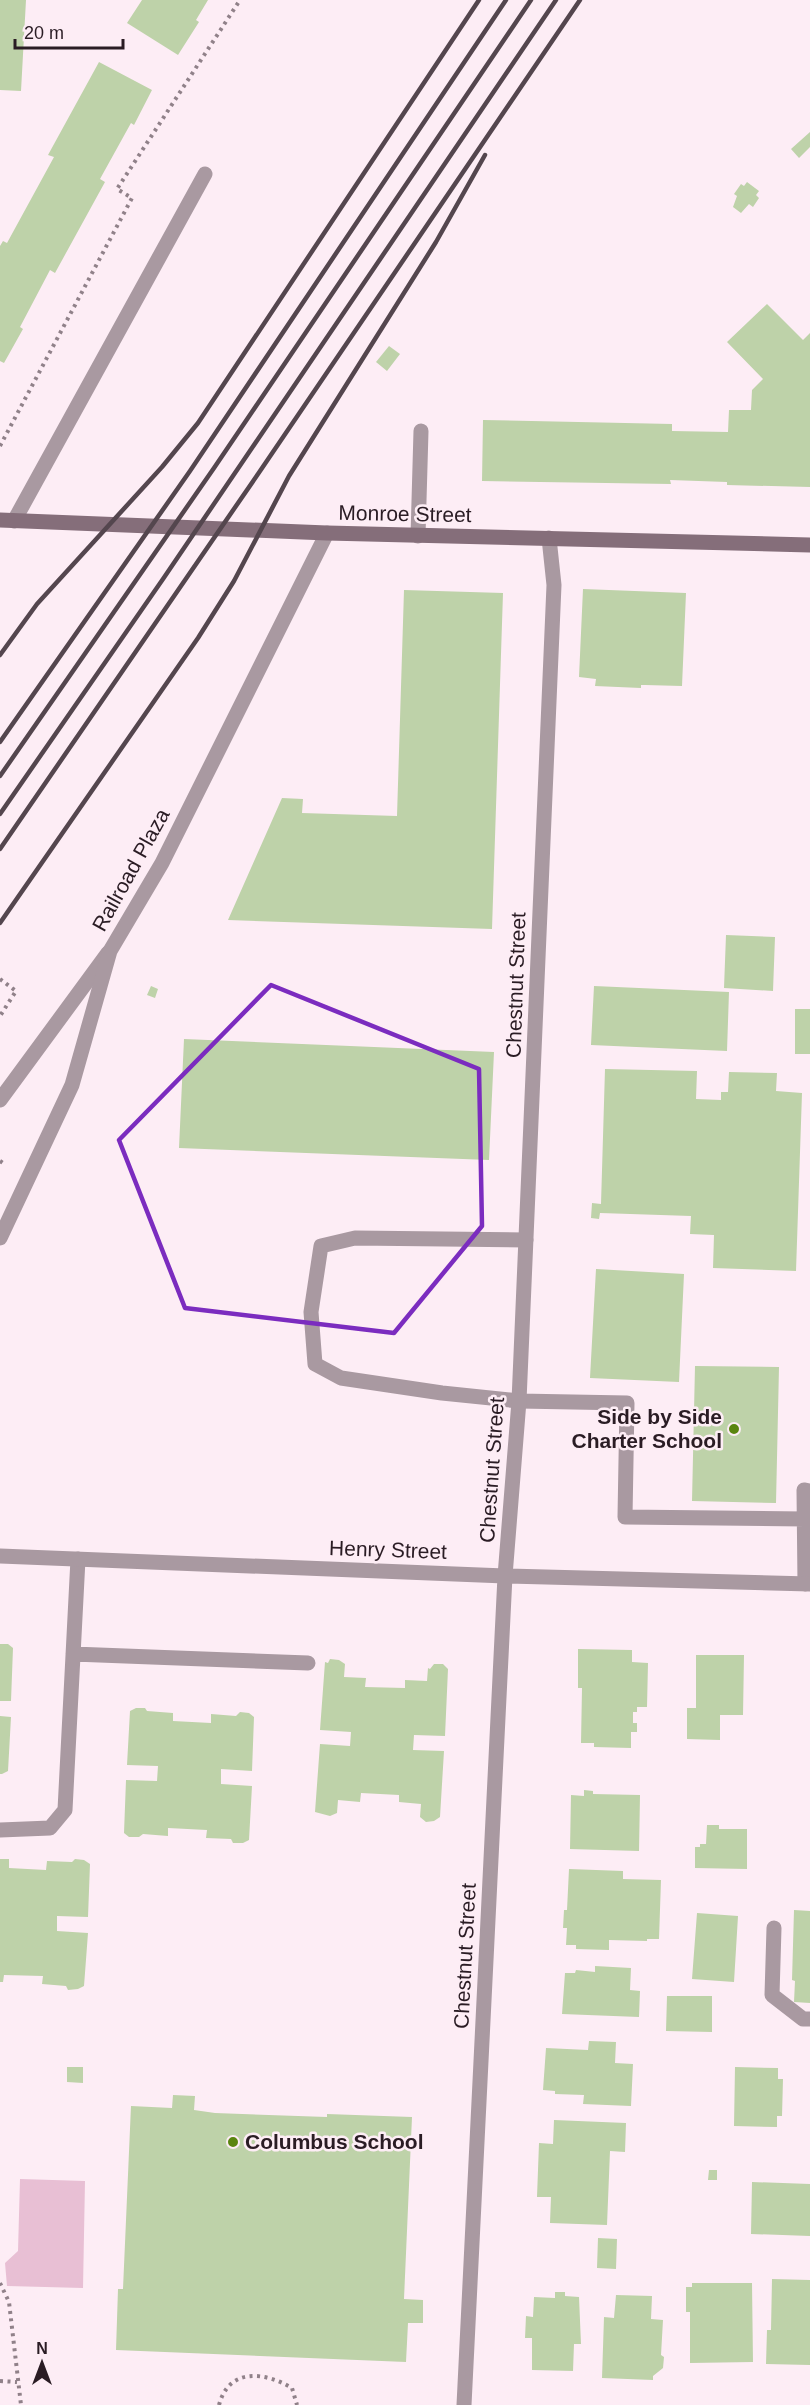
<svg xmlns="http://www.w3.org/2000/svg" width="810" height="2405" viewBox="0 0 810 2405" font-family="Arial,sans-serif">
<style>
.green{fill:#e8bfd4}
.building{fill:#bed2a9}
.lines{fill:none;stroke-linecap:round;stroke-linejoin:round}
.path{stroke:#908189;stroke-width:4;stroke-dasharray:3 4.5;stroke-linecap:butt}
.lane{stroke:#a999a1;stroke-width:15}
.street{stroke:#a999a1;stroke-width:15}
.secondary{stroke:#856e7a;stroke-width:15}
.rail{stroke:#54464e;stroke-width:4.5}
.marked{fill:none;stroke:#7b2cbf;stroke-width:4.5;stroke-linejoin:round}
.poi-dot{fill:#5a850f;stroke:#fdedf5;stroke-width:2}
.labels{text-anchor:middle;stroke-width:5;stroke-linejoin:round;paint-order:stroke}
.street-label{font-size:21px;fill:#2a1c24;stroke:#fdedf5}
.poi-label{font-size:21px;font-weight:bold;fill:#2a1c24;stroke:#fdedf5;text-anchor:end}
</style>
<rect width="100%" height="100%" fill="#fdedf5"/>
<path class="green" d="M20 2179 85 2181 83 2288 7 2286 5 2263 18 2251Z"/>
<path class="building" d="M0 0H26L21 91 0 90Z
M142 0H208L196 20 199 22 178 55 127 23Z
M99 62 152 90 134 125 131 123 100 179 105 182 55 273 50 270 20 327 23 329 4 363 0 361V246L3 241 7 243 54 157 48 155Z
M810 132V147L799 158 791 149Z
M747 182 759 191 756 195 759 198 753 207 749 204 741 213 733 207 737 196 734 194 741 184 744 186Z
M767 304 803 340 810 333V487L727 485V482L670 480 671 484 482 481 483 420 672 424V431L728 432 729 410H751L752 390 763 379 727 342Z
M389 346 400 354 387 371 376 362Z
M583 589 686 593 682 686 645 685H641V688L595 686 596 679 579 677Z
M404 590 503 593 492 929 228 920 282 798 303 799 302 813 397 816Z
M726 935 775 937 773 991 724 988Z
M151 986 158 989 155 998 147 995Z
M594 986 729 992 727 1051 591 1045Z
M795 1009H810V1054H795Z
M184 1039 494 1052 489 1160 179 1148Z
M605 1069 697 1071 696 1099 721 1100V1092H728L729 1072 777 1073 776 1091 802 1093 796 1271 713 1268 714 1235 690 1234 691 1216 600 1213 599 1219 591 1218 592 1203 601 1204Z
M596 1269 684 1274 679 1382 590 1378Z
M695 1366 779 1367 776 1503 692 1501Z
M0 1644H8L13 1648 11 1701H0Z
M578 1649 632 1650V1662L648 1663 647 1707H637V1712H633V1723H637V1732H631V1748L594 1747V1743H581L582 1688H578Z
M696 1655H744L743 1715H720V1740L687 1739V1708H696Z
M330 1659 339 1660 345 1664 344 1677 366 1678 365 1687 405 1688V1680L427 1681 428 1668 430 1669 434 1664H443L448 1669 445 1736 414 1735 413 1750 444 1751 440 1817 434 1821 426 1822 420 1817 421 1804 399 1802V1795L361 1793 360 1802 338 1800 337 1813 330 1816 315 1812 320 1744 350 1746 351 1732 320 1730 325 1662 328 1663Z
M136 1708H145L147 1711 173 1713V1721L211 1723V1714L236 1716 240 1712 249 1713 254 1717 252 1771 221 1769V1784L252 1786 249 1840 243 1843H233L231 1839 206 1838 207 1830 168 1828V1836L143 1834 139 1837H129L124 1833 126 1780 157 1781 158 1766 127 1765 130 1711Z
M0 1716 11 1717 8 1771 2 1774H0Z
M584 1790 593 1791V1794L640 1795 639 1851 570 1849 571 1795 584 1796Z
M707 1825H719V1829H747V1869L695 1868V1847H700V1844H706Z
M0 1859H9V1868L46 1870 47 1861 72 1862 75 1859 84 1860 90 1864 88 1917 57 1916V1931L88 1933 84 1986 78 1989 68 1990 66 1986 42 1984 43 1976 4 1975 3 1982H0Z
M569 1869 623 1871V1879L661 1880 659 1939H647V1941L609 1940V1950L576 1949V1945H566L567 1928H563L564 1910H567Z
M794 1910 810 1911V2003L794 2002 795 1981 792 1980Z
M697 1913 738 1916 734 1982 692 1979Z
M595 1966 631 1968 630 1990 640 1991 639 2017 562 2014 565 1973H575L576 1970 595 1972Z
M667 1996H712V2032L666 2031Z
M589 2041 616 2042 615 2063 633 2064 631 2106 583 2104 584 2095 555 2094V2091L543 2090 546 2048 588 2050Z
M67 2067H83V2083L67 2082Z
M735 2067 778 2068V2079H783L782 2116H777V2127L734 2126Z
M173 2095 195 2096 194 2110 215 2113 327 2117V2114L412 2117 404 2299 423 2300V2323H408L406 2362 116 2350 118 2289H123L131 2106 172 2108Z
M554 2120 626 2123 625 2152 610 2151 607 2225 550 2223 551 2197H537L539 2143 553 2144Z
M709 2170H717V2180H708Z
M752 2182 810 2184V2236L751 2234Z
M598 2238 617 2239 616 2269 597 2268Z
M772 2279 810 2280V2365L766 2364 767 2330H771Z
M692 2283H752L753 2362 690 2363V2312H686V2287H692Z
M555 2292H565V2296L579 2297 581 2344H574L573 2371 532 2370V2338H525L526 2316 533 2317 534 2297 555 2298Z
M616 2295 652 2296 651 2319 663 2320 661 2355 664 2357 663 2368 653 2376V2380L602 2378 604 2317 614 2318Z"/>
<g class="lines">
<path class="path" d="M0 446 132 198 117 189 240 0
M0 979 16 991 0 1016
M0 1161 3 1163
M0 2283 9 2302 21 2405
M0 2381 17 2382
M219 2405C229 2367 265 2372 292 2388L297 2405"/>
<path class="lane" d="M14 521 205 174
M418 536 421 431
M0 1100 108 953
M526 1240 355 1238 321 1246 311 1312 315 1364 341 1378 442 1393 519 1401 627 1403 625 1517 805 1519
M805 1584 804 1490 810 1491
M73 1654 308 1663
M0 1830 50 1828 65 1810 78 1559
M774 1928 772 1995 803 2019H810"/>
<path class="street" d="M0 1238 72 1085 110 951 162 863 327 533
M0 1556 505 1576 810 1584
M464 2405 505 1576 519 1401 554 585 549 538"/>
<path class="secondary" d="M0 520 327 533 810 545"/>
<path class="rail" d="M0 655 37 604 162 467 198 423 479 0
M0 742 190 471 506 0
M0 776 214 468 531 0
M0 814 163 579 556 0
M0 849 258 474 580 0
M0 923 198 638 234 581 289 476 436 242 485 155"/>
</g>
<path class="marked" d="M271 985 479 1069 482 1226 394 1333 185 1308 119 1140Z"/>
<g class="poi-dot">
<circle cx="734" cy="1429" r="6"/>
<circle cx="233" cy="2142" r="6"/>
</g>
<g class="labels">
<g class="street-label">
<text transform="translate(405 514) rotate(1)" y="7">Monroe Street</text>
<text transform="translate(131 870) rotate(-61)" y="7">Railroad Plaza</text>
<text transform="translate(516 985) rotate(-88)" y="7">Chestnut Street</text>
<text transform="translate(492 1470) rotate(-86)" y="7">Chestnut Street</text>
<text transform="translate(388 1550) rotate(2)" y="7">Henry Street</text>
<text transform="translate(465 1956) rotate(-87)" y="7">Chestnut Street</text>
</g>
<g class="poi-label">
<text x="722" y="1424">Side by Side<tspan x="722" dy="24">Charter School</tspan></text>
<text x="245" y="2149" text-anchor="start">Columbus School</text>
</g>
</g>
<g transform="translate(42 2363)" stroke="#fdedf5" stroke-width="4.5" paint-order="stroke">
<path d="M0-4.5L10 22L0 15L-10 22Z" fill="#2a1c24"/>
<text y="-9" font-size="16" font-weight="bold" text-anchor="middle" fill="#2a1c24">N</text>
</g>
<path d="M15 39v9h108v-9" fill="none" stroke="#2a1c24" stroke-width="3"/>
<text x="24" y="39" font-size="18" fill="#2a1c24" stroke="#fdedf5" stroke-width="4.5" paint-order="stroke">20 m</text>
</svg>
